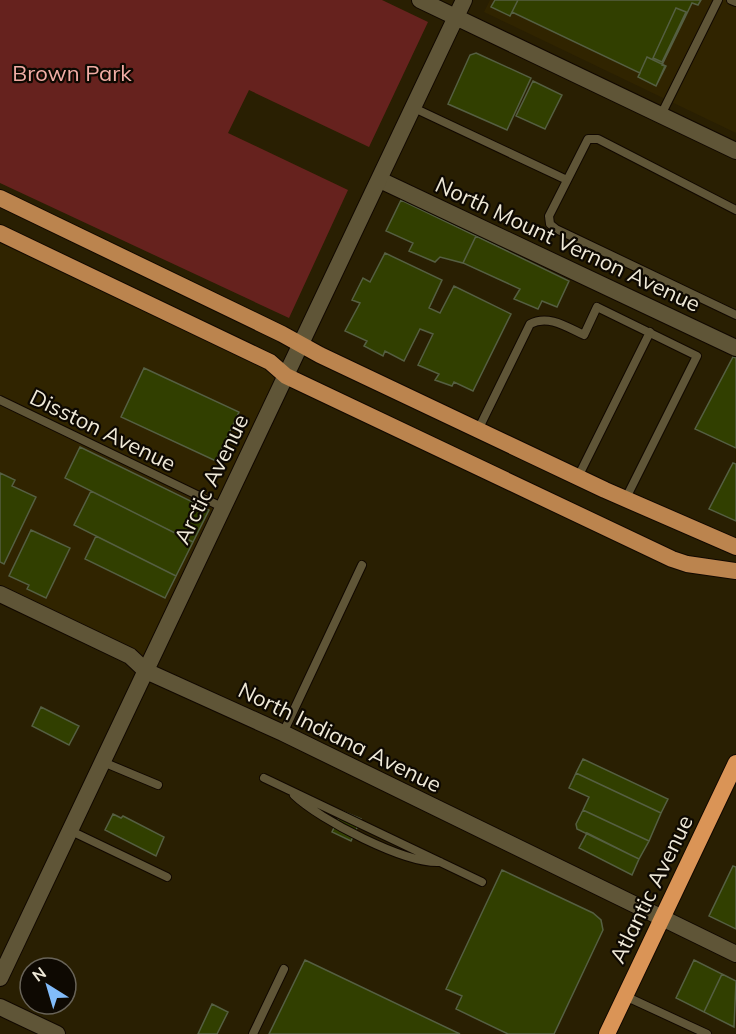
<svg xmlns="http://www.w3.org/2000/svg" width="736" height="1034" viewBox="0 0 736 1034" font-family="Mulish,sans-serif">
<style>
.built{fill:#302400}
.green{fill:#66221e}
.building{fill:#313f00;stroke:#555f42;stroke-width:1.5}
.lines{fill:none;stroke-linecap:round;stroke-linejoin:round}
.service-casing{stroke:#110800;stroke-width:10}
.minor-casing{stroke:#110800;stroke-width:18}
.tertiary-casing{stroke:#110800;stroke-width:18}
.primary-casing{stroke:#110800;stroke-width:18}
.trunk-casing{stroke:#110800;stroke-width:18}
.service{stroke:#5f5537;stroke-width:8}
.minor{stroke:#5f5537;stroke-width:16}
.tertiary{stroke:#5f5537;stroke-width:16}
.primary{stroke:#bb844e;stroke-width:16}
.trunk{stroke:#da9456;stroke-width:16}
.labels{text-anchor:middle;stroke-width:4.5;stroke-linejoin:round;paint-order:stroke}
.park-label{font-size:22px;fill:#f1ada5;stroke:#0e0902}
.street-label{font-size:22px;fill:#efe9d8;stroke:#0e0902}
</style>
<rect width="100%" height="100%" fill="#291f02"/>
<path class="built" d="M490 0H736V133L484 12Z
M0 233 286 376 146 671 0 594Z"/>
<path class="green" d="M0 0H382L428 22 369 147 249 90 228 133 348 190 289 318 0 183Z"/>
<path class="building" d="M495 0H701L698 5 692 3 662 65 665 66 656 86 638 77 640 73 512 12 510 16 491 7Z
M495 0H518L510 16 491 7Z
M676 8 686 12 662 62 653 58Z
M476 53 531 78 507 130 448 104 470 55Z
M647 57 666 66 656 86 638 77Z
M533 81 562 95 545 129 516 116Z
M401 200 476 236 463 263 440 257 435 262 409 251 413 243 386 231Z
M476 236 569 281 557 307 542 301 538 309 514 299 520 289 463 263Z
M385 253 442 280 429 308 440 313 454 286 511 314 473 391 454 382 452 386 435 380 439 374 418 365 433 334 420 329 404 361 385 351 383 356 364 346 367 341 345 331 360 303 352 300 363 278 370 282Z
M733 357 736 358V448L695 429Z
M144 368 239 412 216 461 121 417Z
M80 447 209 510 193 542 65 478Z
M733 463 736 464V521L709 509Z
M0 473 15 480 12 486 36 497 4 564 0 562Z
M91 491 193 542 176 576 74 525Z
M31 530 70 548 46 598 27 589 29 585 9 576Z
M96 536 176 576 165 598 85 559Z
M41 707 79 726 69 745 32 726Z
M583 759 668 799 661 813 576 773Z
M576 773 661 813 649 841 583 810 589 797 569 788Z
M583 810 649 841 639 859 577 829 576 824Z
M342 811 361 819 351 841 332 832Z
M113 814 121 818 123 816 164 837 156 856 105 830Z
M587 833 639 859 632 875 579 848Z
M733 866 736 867V929L709 916Z
M502 870 593 913 601 920 603 930 554 1034H508L456 1009 462 996 446 989Z
M305 960 460 1034H269Z
M694 960 722 974 704 1012 676 998Z
M722 974 736 981 734 1027 704 1012Z
M212 1004 228 1012 217 1034H198Z"/>
<g class="lines">
<defs>
<path id="service" d="M731 0 736 2
M414 108 567 180
M661 115 718 0
M736 210 598 139H588L549 216 550 224 556 229 736 315
M0 400 222 507
M478 430 530 324C548 314 567 327 584 335L597 307 697 356 626 498
M578 477 650 332
M283 733 362 565
M103 762 158 785
M264 778 482 882
M294 795C320 820 405 864 440 862
M69 830 167 877
M625 996 707 1034
M253 1034 284 969"/>
<path id="minor" d="M380 180 736 348"/>
<path id="tertiary" d="M420 0 736 151
M0 594 130 656 146 671 283 733 736 954
M0 978 464 0
M0 1007 57 1034"/>
<path id="primary" d="M0 198 282 334 320 355 605 490 736 547
M0 233 270 362 286 376 672 559 687 564 736 571"/>
<path id="trunk" d="M607 1034 736 763"/>
</defs>
<use href="#service" class="service-casing"/>
<use href="#minor" class="minor-casing"/>
<use href="#tertiary" class="tertiary-casing"/>
<use href="#primary" class="primary-casing"/>
<use href="#trunk" class="trunk-casing"/>
<use href="#service" class="service"/>
<use href="#minor" class="minor"/>
<use href="#tertiary" class="tertiary"/>
<use href="#primary" class="primary"/>
<use href="#trunk" class="trunk"/>
</g>
<g class="labels">
<g class="park-label">
<text x="72" y="81">Brown Park</text>
</g>
<g class="street-label">
<text transform="translate(568 244) rotate(25)" y="8">North Mount Vernon Avenue</text>
<text transform="translate(103 430) rotate(26)" y="8">Disston Avenue</text>
<text transform="translate(211 479) rotate(-64)" y="8">Arctic Avenue</text>
<text transform="translate(340 737) rotate(26)" y="8">North Indiana Avenue</text>
<text transform="translate(651 889) rotate(-64)" y="8">Atlantic Avenue</text>
</g>
</g>
<g transform="translate(48 986) rotate(323)"><circle r="28" fill="#0e0902" stroke="#686358" stroke-width="1.5"/>
<path d="M0-4.5L10 22L0 15L-10 22Z" fill="#82bcfa"/>
<text y="-9" font-size="16" font-weight="bold" text-anchor="middle" fill="#efe9d8">N</text>
</g>
</svg>
